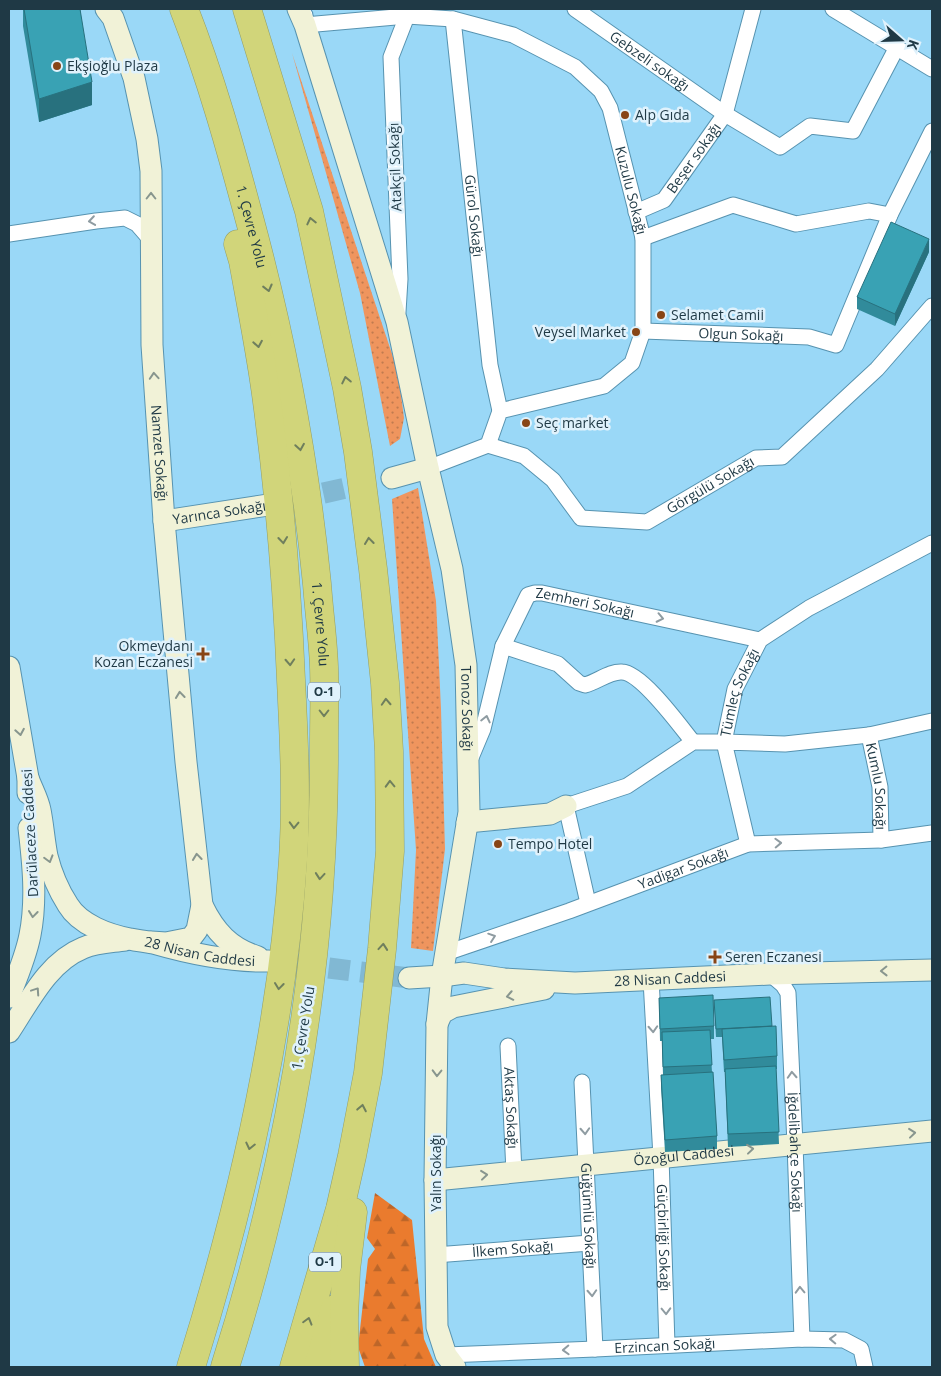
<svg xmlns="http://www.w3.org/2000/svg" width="941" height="1376" viewBox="0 0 941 1376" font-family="'Open Sans',sans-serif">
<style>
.grass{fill:url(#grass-dots)}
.forest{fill:url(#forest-firs)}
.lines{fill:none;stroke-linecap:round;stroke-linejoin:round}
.secondary-tunnel{stroke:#81b8d3;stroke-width:21;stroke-dasharray:21 11;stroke-linecap:butt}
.street-casing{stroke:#5793b0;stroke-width:17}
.secondary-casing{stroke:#5793b0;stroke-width:23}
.highway-casing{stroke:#939e67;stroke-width:29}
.street{stroke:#fff;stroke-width:15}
.secondary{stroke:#f1f2d7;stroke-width:21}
.highway{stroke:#d1d57a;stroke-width:28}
.wall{fill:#318b9b}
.shaded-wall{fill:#28717e}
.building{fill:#39a2b4;stroke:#28717e}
.oneway{stroke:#88968e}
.oneway2{stroke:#8f9ca2}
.oneway3{stroke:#6f7f5d}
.poi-dot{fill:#884516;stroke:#e0f2fc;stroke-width:2}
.labels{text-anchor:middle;stroke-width:5;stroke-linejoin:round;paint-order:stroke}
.shield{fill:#e0f2fc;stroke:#59707c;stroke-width:1}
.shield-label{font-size:12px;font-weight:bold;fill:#1f3945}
.street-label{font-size:14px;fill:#1f3945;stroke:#e0f2fc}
.poi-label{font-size:14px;fill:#1f3945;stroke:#e0f2fc;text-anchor:start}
</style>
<defs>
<pattern id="grass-dots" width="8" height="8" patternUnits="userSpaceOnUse" patternTransform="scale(1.25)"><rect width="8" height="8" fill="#ef955e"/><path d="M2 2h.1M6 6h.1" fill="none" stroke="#c17b4f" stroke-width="1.8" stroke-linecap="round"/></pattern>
<pattern id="forest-firs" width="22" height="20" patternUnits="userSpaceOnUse" patternTransform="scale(1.25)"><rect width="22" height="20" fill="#ea7b2e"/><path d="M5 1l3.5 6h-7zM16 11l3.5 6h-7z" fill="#bd6629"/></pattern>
</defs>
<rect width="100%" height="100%" fill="#9ad8f7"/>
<path class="grass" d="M292 53 398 372 404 418 400 439 390 446 360 293Z
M418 488 436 601 441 709 445 849 433 951 411 948 416 850 392 499Z"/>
<path class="forest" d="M375 1193 412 1220 424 1339 436 1367H365L358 1347 368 1259 375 1249 367 1238Z"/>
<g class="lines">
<path class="secondary-tunnel" d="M292 500 392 478
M297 964 409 978"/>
<defs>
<g id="street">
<path id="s1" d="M575 9 725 114 780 147 810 126 853 131 897 47"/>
<path d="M833 9 932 69"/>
<path id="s2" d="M305 15V25L407 16 453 19 513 35 575 67 601 91 610 108 643 238V331L632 363 604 386 500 411 488 445 428 468"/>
<path id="s3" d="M453 19 490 365 500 411"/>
<path id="s4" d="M636 212 664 200 725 114 753 9"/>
<path d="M9 234 96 221 125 218 137 224 150 239"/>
<path d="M643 238 733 205 796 224 869 211 890 215"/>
<path d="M398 312 400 279 391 57 407 16 408 9"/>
<path id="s5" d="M643 331 809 337 836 345 890 215 932 131"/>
<path id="s6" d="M488 445 524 456 553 480 581 518 647 522 756 458 782 457 877 369 932 306"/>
<path d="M503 646 558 664 579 683 585 685C597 682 610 671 622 672 642 673 680 726 693 742"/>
<path id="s7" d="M869 735 880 787 881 840"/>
<path id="s8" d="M470 760 483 729 503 646 528 595 535 593H542L760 640"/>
<path d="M748 844 724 742 785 744 869 735 932 721"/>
<path id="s9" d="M588 903 566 806 627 786 693 742H724L735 689 760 640 809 608 932 543"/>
<path id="s10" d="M446 953 569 911 748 844 881 840 932 833"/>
<path id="s11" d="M770 974 783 985 788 993 795 1144 802 1339"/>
<path id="s12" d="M651 980 661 1157 667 1345"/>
<path id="s13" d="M508 1046 514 1172"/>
<path id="s14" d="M582 1082 595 1349"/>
<path id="s15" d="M435 1255 590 1243"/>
<path id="s16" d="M446 1355 595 1349 802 1339 844 1340 861 1349 865 1367"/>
</g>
<g id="secondary">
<path id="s17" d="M106 9 113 18 134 78 147 139 151 171 152 345 164 521 186 762 202 905 197 930 191 938 166 943 151 942"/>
<path id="s18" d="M298 9 305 25 397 322 428 468 452 569 466 665 469 812 442 976 437 1024 435 1180 437 1327 446 1355 455 1367"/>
<path d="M392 478 428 468"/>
<path id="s19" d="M164 521 275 504"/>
<path d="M9 667 28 778V793"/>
<path id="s20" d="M28 778C32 789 38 799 40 810 43 825 44 841 47 856 51 872 59 891 68 905 80 925 109 935 130 939 138 941 145 941 153 943 191 954 229 962 269 961"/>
<path d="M467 822 550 814 566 806"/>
<path d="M202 905C215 932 230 948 258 957"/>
<path id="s21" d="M409 978 442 976 464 973 504 979 575 983 770 974 932 970"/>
<path d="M9 997C17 977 26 956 30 935 37 900 33 863 29 828"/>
<path d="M437 1024 442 1013 453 1007 544 989"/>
<path d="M9 1032C29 1002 48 962 83 948 96 942 111 942 125 940"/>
<path id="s22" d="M435 1180 932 1131"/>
</g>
<g id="highway">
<path id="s23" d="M184 9C211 78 231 150 250 221 282 340 305 461 317 584 319 612 323 639 324 667 325 693 324 718 324 744 325 955 289 1166 225 1367"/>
<path d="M247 9 309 211 347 388 358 452 373 569 385 683 389 751 390 851 382 949 368 1073 352 1156 340 1209 294 1367"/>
<path d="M191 1367C242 1203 282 1032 293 860 297 800 294 740 291 680 287 584 279 489 266 394 260 350 251 305 243 261L238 244"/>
<path d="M318 1367 335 1309"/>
<path d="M345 1367 344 1319 346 1270 353 1212"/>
</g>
</defs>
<use href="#street" class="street-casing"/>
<use href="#secondary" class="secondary-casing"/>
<use href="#highway" class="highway-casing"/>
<use href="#street" class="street"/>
<use href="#secondary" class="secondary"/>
<use href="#highway" class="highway"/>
</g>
<path class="wall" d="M23 9H80L92 105 39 122 23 26Z
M929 252 895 326 857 309V297Z
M659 998 714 1026V1039H710L712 1072 717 1136V1149L665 1152 661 1087V1075H663L662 1041H660Z
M714 1000 772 1026 777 1056V1069H776L779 1144 728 1147 725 1072H724L722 1037H716Z"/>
<path class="shaded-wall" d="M92 82V105L39 122V99Z
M929 239V252L895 326V314Z"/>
<path class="building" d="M24 9H80L92 82 39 99Z
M891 222 929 239 895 314 857 297Z
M713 995 714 1026 660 1029 659 998Z
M770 997 772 1026 716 1029 714 1000Z
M776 1026 777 1056 724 1060 722 1029Z
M710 1030 712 1065 663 1067 662 1032Z
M776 1066 779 1132 728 1134 725 1069Z
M713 1072 717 1136 665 1140 661 1075Z"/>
<defs><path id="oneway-chevron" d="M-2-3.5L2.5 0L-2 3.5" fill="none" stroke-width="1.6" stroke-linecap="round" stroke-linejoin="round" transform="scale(1.25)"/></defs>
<g class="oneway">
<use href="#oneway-chevron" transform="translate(151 196) rotate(-90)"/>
<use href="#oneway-chevron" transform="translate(154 376) rotate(-94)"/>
<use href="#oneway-chevron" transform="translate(180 695) rotate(-96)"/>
<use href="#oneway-chevron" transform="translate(20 732) rotate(80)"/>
<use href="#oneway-chevron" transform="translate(197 857) rotate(-96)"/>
<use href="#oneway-chevron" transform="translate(49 859) rotate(74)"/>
<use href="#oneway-chevron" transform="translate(33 914) rotate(97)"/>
<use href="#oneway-chevron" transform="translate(884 971) rotate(179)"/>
<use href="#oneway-chevron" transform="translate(36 991) rotate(-56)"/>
<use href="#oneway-chevron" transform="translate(510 996) rotate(169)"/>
<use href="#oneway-chevron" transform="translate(437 1073) rotate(91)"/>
<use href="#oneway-chevron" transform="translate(912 1133) rotate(-6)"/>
<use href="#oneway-chevron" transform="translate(750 1149) rotate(-6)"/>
<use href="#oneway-chevron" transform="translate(484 1175) rotate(-6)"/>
</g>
<g class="oneway2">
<use href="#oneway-chevron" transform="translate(92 221) rotate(172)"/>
<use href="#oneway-chevron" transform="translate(660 618) rotate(12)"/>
<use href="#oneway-chevron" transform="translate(486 719) rotate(-77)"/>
<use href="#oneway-chevron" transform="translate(778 843) rotate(-2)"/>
<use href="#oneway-chevron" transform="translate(492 937) rotate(-19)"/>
<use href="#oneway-chevron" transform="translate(653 1029) rotate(87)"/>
<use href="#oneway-chevron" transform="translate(792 1075) rotate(-93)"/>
<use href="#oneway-chevron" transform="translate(585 1131) rotate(87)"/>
<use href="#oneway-chevron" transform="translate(800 1290) rotate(-92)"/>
<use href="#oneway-chevron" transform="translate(592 1293) rotate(87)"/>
<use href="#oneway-chevron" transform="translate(666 1311) rotate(88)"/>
<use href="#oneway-chevron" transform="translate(833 1339) rotate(-178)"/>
<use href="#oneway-chevron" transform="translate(566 1350) rotate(178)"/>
</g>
<g class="oneway3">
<use href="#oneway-chevron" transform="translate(311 221) rotate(-103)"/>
<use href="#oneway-chevron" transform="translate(268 288) rotate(76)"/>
<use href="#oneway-chevron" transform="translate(258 344) rotate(80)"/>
<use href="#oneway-chevron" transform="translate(346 380) rotate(-102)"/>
<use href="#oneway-chevron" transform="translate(300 447) rotate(81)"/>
<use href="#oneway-chevron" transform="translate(283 540) rotate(84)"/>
<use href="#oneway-chevron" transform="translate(369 541) rotate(-97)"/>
<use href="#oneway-chevron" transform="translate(290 662) rotate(87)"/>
<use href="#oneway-chevron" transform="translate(386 702) rotate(-93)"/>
<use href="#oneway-chevron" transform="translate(324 713) rotate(90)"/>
<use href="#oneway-chevron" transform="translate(390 784) rotate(-92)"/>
<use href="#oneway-chevron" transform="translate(294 825) rotate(92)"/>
<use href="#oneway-chevron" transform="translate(320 876) rotate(95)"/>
<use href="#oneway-chevron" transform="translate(383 947) rotate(-85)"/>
<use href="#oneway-chevron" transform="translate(279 986) rotate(97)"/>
<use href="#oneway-chevron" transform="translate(362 1108) rotate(-79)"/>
<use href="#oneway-chevron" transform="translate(250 1146) rotate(103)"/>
<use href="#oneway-chevron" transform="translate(308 1321) rotate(-74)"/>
</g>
<g class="poi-dot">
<circle cx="57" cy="66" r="5"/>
<circle cx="625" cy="115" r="5"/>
<circle cx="661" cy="315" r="5"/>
<circle cx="636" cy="332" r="5"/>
<circle cx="526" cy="423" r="5"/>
<path d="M200.5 646.5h5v5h5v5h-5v5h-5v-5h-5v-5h5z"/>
<circle cx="498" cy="844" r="5"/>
<path d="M712.5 949.5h5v5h5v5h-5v5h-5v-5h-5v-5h5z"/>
</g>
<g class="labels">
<g class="shield">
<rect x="308" y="682.5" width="32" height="19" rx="4"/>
<rect x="309" y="1252.5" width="32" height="19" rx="4"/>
</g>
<g class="shield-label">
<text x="324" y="696">O-1</text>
<text x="325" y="1266">O-1</text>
</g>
<g class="street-label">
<text dy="5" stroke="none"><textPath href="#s1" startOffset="91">Gebzeli sokağı</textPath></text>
<text dy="5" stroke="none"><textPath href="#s4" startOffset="82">Beşer sokağı</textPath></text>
<text transform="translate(395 167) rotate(-92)" y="5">Atakçil Sokağı</text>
<text dy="5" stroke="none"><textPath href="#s2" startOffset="430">Kuzulu Sokağı</textPath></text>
<text dy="5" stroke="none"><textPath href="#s3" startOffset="198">Gürol Sokağı</textPath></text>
<text dy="5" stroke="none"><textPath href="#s23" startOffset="228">1. Çevre Yolu</textPath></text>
<text dy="5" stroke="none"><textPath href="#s5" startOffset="98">Olgun Sokağı</textPath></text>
<text dy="5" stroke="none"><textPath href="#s17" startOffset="452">Namzet Sokağı</textPath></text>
<text dy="5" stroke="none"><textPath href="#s6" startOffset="262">Görgülü Sokağı</textPath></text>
<text dy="5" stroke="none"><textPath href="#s19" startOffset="56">Yarınca Sokağı</textPath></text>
<text dy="5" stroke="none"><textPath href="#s8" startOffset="234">Zemheri Sokağı</textPath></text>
<text dy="5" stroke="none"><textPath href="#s23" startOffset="632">1. Çevre Yolu</textPath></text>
<text dy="5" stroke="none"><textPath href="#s9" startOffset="326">Tümleç Sokağı</textPath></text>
<text dy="5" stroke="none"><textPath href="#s18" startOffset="722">Tonoz Sokağı</textPath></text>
<text dy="5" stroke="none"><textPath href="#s7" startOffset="52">Kumlu Sokağı</textPath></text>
<text transform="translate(30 833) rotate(-93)" y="5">Darülaceze Caddesi</text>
<text dy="5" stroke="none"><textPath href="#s10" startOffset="252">Yadigar Sokağı</textPath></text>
<text dy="5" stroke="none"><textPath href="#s20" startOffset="278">28 Nisan Caddesi</textPath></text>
<text dy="5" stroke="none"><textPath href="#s21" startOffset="262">28 Nisan Caddesi</textPath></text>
<text transform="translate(303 1028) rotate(-81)" y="5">1. Çevre Yolu</text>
<text dy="5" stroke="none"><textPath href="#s13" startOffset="62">Aktaş Sokağı</textPath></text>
<text dy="5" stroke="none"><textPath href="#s11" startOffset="186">İğdelibahçe Sokağı</textPath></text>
<text dy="5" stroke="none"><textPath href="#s22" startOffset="250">Özoğul Caddesi</textPath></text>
<text transform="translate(436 1173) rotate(-90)" y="5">Yalın Sokağı</text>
<text dy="5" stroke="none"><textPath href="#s14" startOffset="134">Güğümlü Sokağı</textPath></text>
<text dy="5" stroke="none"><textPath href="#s12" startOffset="258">Güçbirliği Sokağı</textPath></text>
<text dy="5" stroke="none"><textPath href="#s15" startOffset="78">İlkem Sokağı</textPath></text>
<text dy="5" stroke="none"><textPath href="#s16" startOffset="219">Erzincan Sokağı</textPath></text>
</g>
<g class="poi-label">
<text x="67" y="71">Ekşioğlu Plaza</text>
<text x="635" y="120">Alp Gıda</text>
<text x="671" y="320">Selamet Camii</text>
<text x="626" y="337" text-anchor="end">Veysel Market</text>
<text x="536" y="428">Seç market</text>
<text x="193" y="651" text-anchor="end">Okmeydanı<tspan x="193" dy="16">Kozan Eczanesi</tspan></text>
<text x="508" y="849">Tempo Hotel</text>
<text x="725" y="962">Seren Eczanesi</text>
</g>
</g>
<rect width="941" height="1376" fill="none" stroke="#1f3945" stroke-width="20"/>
<g transform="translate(901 40) rotate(110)" stroke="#e0f2fc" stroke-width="4" paint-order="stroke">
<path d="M0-4L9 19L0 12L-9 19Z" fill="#1f3945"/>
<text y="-8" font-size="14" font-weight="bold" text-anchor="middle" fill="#1f3945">K</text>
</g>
</svg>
